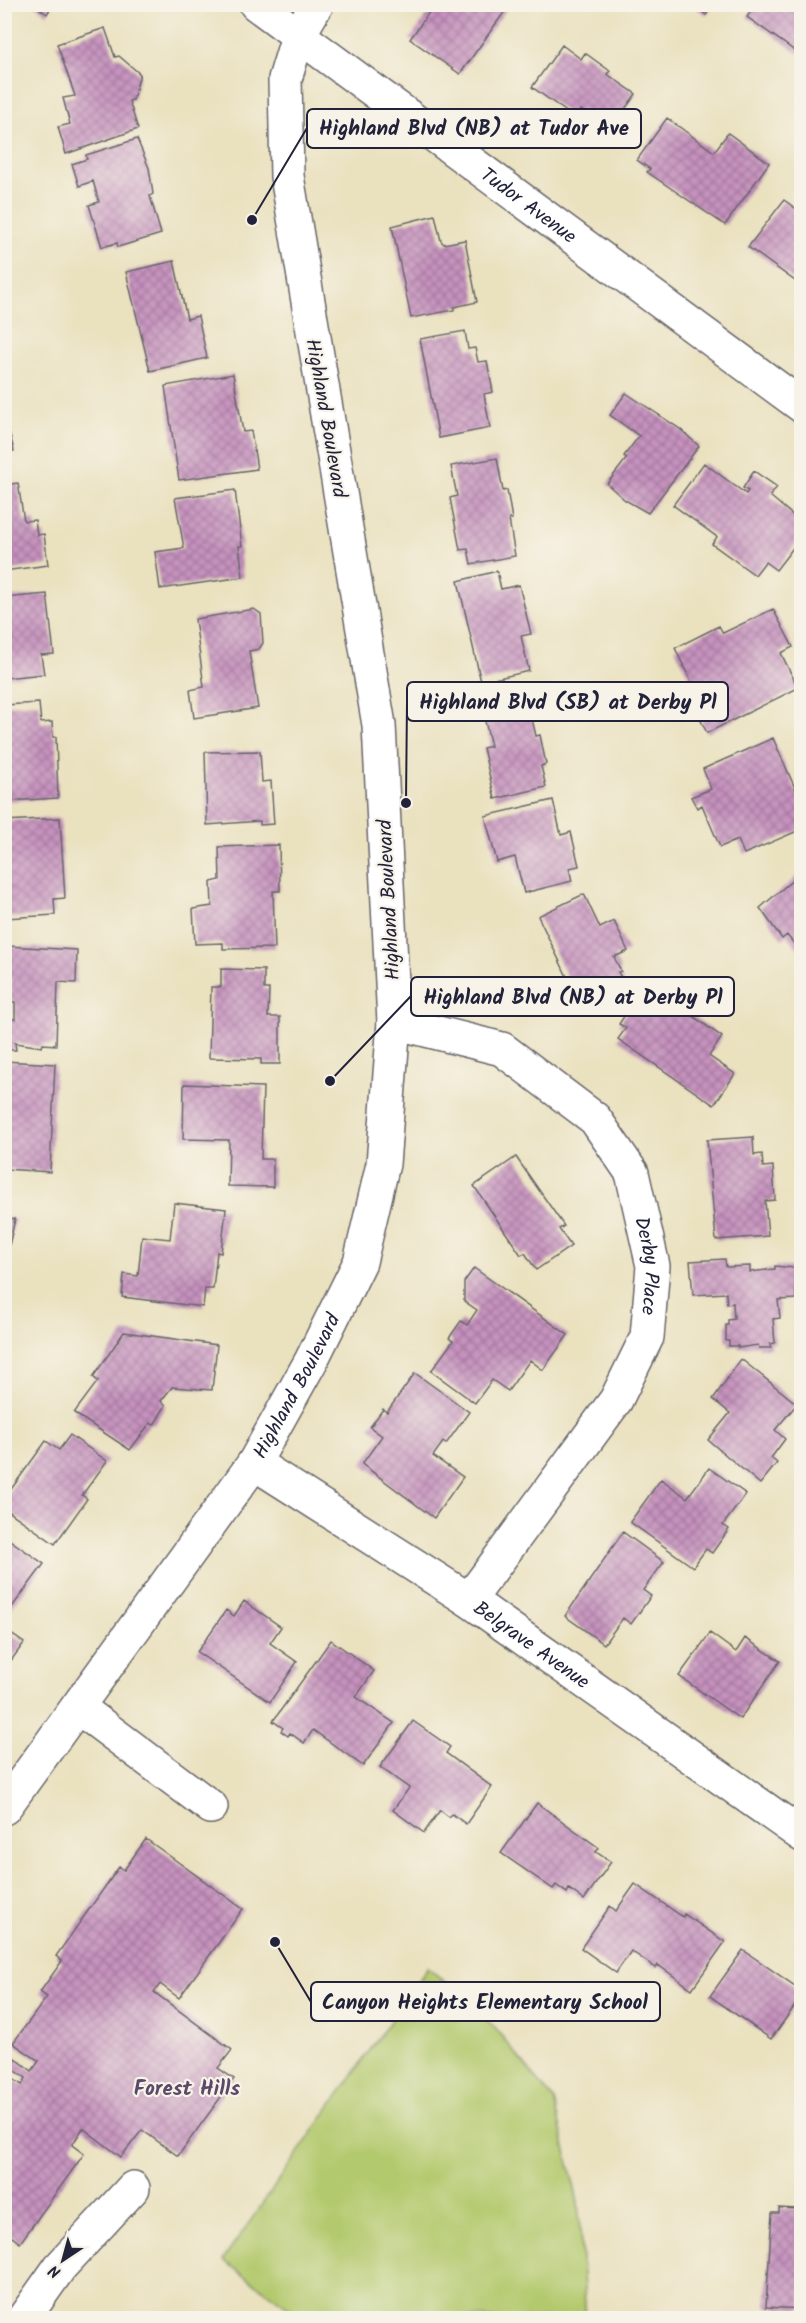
<svg xmlns="http://www.w3.org/2000/svg" width="806" height="2323" viewBox="0 0 806 2323" font-family="Kalam,sans-serif">
<style>
.pitch{fill:#b3c96d;stroke:#6a7654;stroke-width:1.5}
.building{fill:url(#building-cross-hatch)}
.lines{fill:none;stroke-linecap:round;stroke-linejoin:round}
.minor-casing{stroke:#686569;stroke-width:36}
.minor{stroke:#fff;stroke-width:33}
.labels{text-anchor:middle;stroke-width:4.5;stroke-linejoin:round;paint-order:stroke}
.street-label{font-size:20px;fill:#22223b;stroke:#f7f3e8}
.neighbourhood-label{font-size:21px;font-weight:bold;fill:#5b4969;stroke:#f7f3e8}
.leader{fill:none;stroke:#22223b;stroke-width:2}
.callout-dot{fill:#22223b;stroke:#f7f3e8;stroke-width:2}
.callout{fill:#f7f3e8;stroke:#22223b;stroke-width:2}
.callout-label{font-size:21px;text-anchor:middle;font-weight:bold;fill:#22223b}
</style>
<defs>
<pattern id="building-cross-hatch" width="8" height="8" patternUnits="userSpaceOnUse" patternTransform="scale(1.5)"><rect width="8" height="8" fill="#c692be"/><path d="M0 0l8 8M0 8l8-8" fill="none" stroke="#a0779c"/></pattern>
</defs>
<rect width="100%" height="100%" fill="#f7f3e8"/>
<filter id="ink" filterUnits="userSpaceOnUse"><feTurbulence type="fractalNoise" baseFrequency=".0167" numOctaves="2"/><feDisplacementMap in="SourceGraphic" scale="12" xChannelSelector="R" yChannelSelector="G"/><feConvolveMatrix kernelMatrix="1 2 1 2 8 2 1 2 1" color-interpolation-filters="sRGB"/></filter>
<filter id="wash" filterUnits="userSpaceOnUse"><feTurbulence type="fractalNoise" baseFrequency=".008" numOctaves="4" result="noise"/><feDisplacementMap in="SourceGraphic" scale="24" xChannelSelector="R" yChannelSelector="G"/><feGaussianBlur stdDeviation="1.35" result="paint"/><feColorMatrix in="noise" values="0 0 0 0 0 0 0 0 0 0 0 0 0 0 0 0 0 1.4 0 .05"/><feComposite in="paint" operator="in"/></filter>
<g filter="url(#wash)">
<rect width="100%" height="100%" fill="#eae1bf"/>
<path class="pitch" d="M428 1967 494 2027 554 2100 578 2202 586 2318H303L223 2260Z"/>
<g id="blocks">
<path class="building" d="M33 4H53L47 14Z
M435 4H510L460 74 410 39Z
M691 4H714L706 15Z
M756 4H802V56L747 17Z
M105 28 115 57 119 56 140 74 133 100 129 101 138 129 66 154 58 127 70 124 63 98 75 96 57 44Z
M562 45 581 59 585 53 610 71 607 74 636 94 609 131 581 110 575 118 532 87Z
M667 118 714 152 728 133 769 163 725 225 647 172 650 169 637 160Z
M137 139 149 168 153 194 150 196 161 234 118 247 117 243 102 247 89 205 99 202 93 181 79 186 72 164 87 159 86 155Z
M784 200 802 213V286L748 247Z
M435 215 441 241 444 244 465 240 477 302 454 307V310L411 318 392 226Z
M174 261 187 319 198 316 207 358 150 371 126 272Z
M465 331 468 349 475 348 478 362 487 361 493 392 484 394 490 428 439 438 420 339Z
M233 374 243 432 251 431 257 469 179 480 165 386Z
M626 393 680 429 699 446 648 513 625 500 607 484 627 458 624 456 639 436 610 415Z
M4 411 14 451 4 453Z
M497 458 503 491 507 490 512 519H509L515 556 471 564 468 549 460 550 450 498 457 496 451 466Z
M704 463 746 494 748 491 743 488 754 471 777 487 770 496 802 523V534L795 543 796 544 776 570 765 562 755 575 712 544 717 537 673 505Z
M18 483 24 521 35 520 37 535 44 534 48 565 4 571V485Z
M235 490 242 546H239L243 577 160 589 155 552 184 548 175 498Z
M497 571 501 589 519 585 531 634 521 636 529 671 481 682 458 581Z
M47 594 54 654 41 655 44 674 4 678V598Z
M254 609 261 614 263 643 259 649 249 651 258 708 194 718 190 690 204 687 195 619Z
M773 609 793 647 781 653 798 688 707 733 691 700 698 696 675 648 719 626 723 633Z
M528 702 536 736 540 735 546 764 541 766 546 787 495 799 483 748 491 746 483 713Z
M39 703 41 723 52 722 53 737H56L58 798 8 801V805H4V705Z
M773 738 802 804V829L744 854 738 840 720 847 702 805 697 808 691 797 711 789 703 769Z
M260 751 262 782 271 781 274 824 260 825V821L207 825 205 752Z
M553 800 561 835 571 832 579 866 569 868 572 881 524 893 515 857 497 862 485 816Z
M60 818 65 898 54 899 55 915 5 918 4 821Z
M279 845 280 891H273L275 948 223 949V943L195 944 193 909 212 906 211 882 220 880 219 847Z
M802 872V954L787 935 782 939 760 908Z
M584 894 600 928 614 921 628 951 614 957 621 971 618 972 627 989 583 1010 538 916Z
M7 946 77 950 76 983 58 982 56 1045 43 1044 42 1047 15 1043 16 1050H4V1018L15 1019V1002H10L11 979H6Z
M221 969 264 970V989H269L268 1017H280V1064H261V1059L209 1058 211 987H221Z
M673 987 696 1003 689 1013 722 1037 709 1056 735 1074 714 1105 618 1039 626 1028 619 1024 634 1001 640 1006 645 999Z
M4 1061 55 1064 50 1172 4 1169Z
M184 1084 263 1087 261 1159H273V1187L228 1186 229 1140 183 1139Z
M753 1137 754 1155 762 1154 763 1167 773 1166 775 1200 765 1201 768 1236 716 1240 707 1140Z
M516 1157 564 1226 559 1229 571 1246 536 1270 525 1253 521 1255 474 1186Z
M174 1203 226 1209 221 1253 217 1252 213 1289H205L203 1307 122 1297 124 1274 138 1276 142 1236 170 1239Z
M4 1217 15 1219 8 1250 4 1249Z
M725 1259 726 1267 750 1266V1272L775 1269V1266L795 1268 796 1299 778 1300 780 1318 773 1319 775 1343 770 1344 771 1348H759L758 1345 738 1348V1346H729V1341H726V1325H728V1320L734 1319 733 1303 727 1304 726 1293 693 1295 690 1261Z
M474 1268 568 1335 543 1370 530 1360 508 1391 492 1380 475 1403 431 1371 453 1341 449 1338 461 1321 467 1325 477 1310 464 1301V1282Z
M124 1332 217 1345 212 1390 172 1387 161 1401 166 1405 154 1425 150 1423 130 1450 74 1413 98 1381 93 1377Z
M741 1359 797 1404 775 1430 785 1439 771 1458 777 1463 760 1484 708 1440 730 1413 713 1399Z
M415 1373 469 1412 446 1444 443 1442 433 1456 463 1477 434 1518 362 1464 382 1436 370 1427 383 1409 387 1412Z
M70 1435 107 1461 82 1495 87 1499 55 1544 4 1508V1499L46 1441 59 1450Z
M709 1468 746 1494 723 1525 729 1529 712 1553 706 1549 693 1567 630 1522 661 1479 687 1498Z
M623 1532 664 1562 643 1590 651 1596 631 1624 623 1618 604 1644 565 1616Z
M4 1536 44 1564 4 1618Z
M244 1601 281 1627 270 1643 297 1662 270 1702 197 1652 226 1610 234 1616Z
M4 1629 24 1643 4 1670Z
M710 1633 736 1652 745 1638 780 1661 740 1719 679 1676Z
M331 1640 374 1671 356 1697 394 1723 363 1766 313 1730 304 1743 290 1733 288 1736 281 1731 283 1728 273 1721Z
M413 1721 450 1747 446 1753 492 1787 466 1824 452 1814 449 1817 440 1810 424 1833 393 1810 409 1788 380 1767Z
M537 1803 599 1848 596 1852 611 1862 584 1900 569 1889 567 1893 556 1885 553 1889 501 1853Z
M146 1839 243 1909 179 1998 160 1984 154 1992 232 2050 218 2068 234 2079 178 2156 142 2130 121 2157 83 2128 72 2145 84 2154 20 2243 12 2237 4 2247V2073L22 2085 26 2078 4 2063V2056L7 2052 32 2071 39 2061 13 2043 47 1997 40 1992 62 1961 56 1956 119 1867 124 1870Z
M635 1884 683 1917 684 1914 725 1942 692 1989 658 1965 656 1968 631 1951 616 1973 581 1948 610 1906 616 1911Z
M743 1950 802 1991V1996L771 2039 710 1996Z
M802 2198V2309L766 2307 772 2213H779V2208L798 2209V2202Z"/>
</g>
</g>
<g filter="url(#ink)">
<use href="#blocks" fill-opacity="0" stroke="#686569" stroke-width="1.5"/>
<g class="lines">
<defs>
<g id="minor">
<path id="s1" d="M256 4 802 406"/>
<path id="s2" d="M394 1022 502 1049 595 1119 632 1173 653 1266 647 1337 616 1400 469 1600"/>
<path id="s3" d="M254 1463 469 1600 802 1835"/>
<path d="M79 1708 211 1807"/>
<path id="s4" d="M4 1808 254 1463 311 1361 360 1262 383 1164 394 1022 379 725 287 176 285 79 298 36 317 4"/>
<path d="M24 2318 60 2267 133 2188"/>
</g>
</defs>
<use href="#minor" class="minor-casing"/>
<use href="#minor" class="minor"/>
</g>
</g>
<g class="labels">
<g class="street-label">
<text dy="7" stroke="none"><textPath href="#s1" startOffset="339">Tudor Avenue</textPath></text>
<text transform="translate(327 418) rotate(80)" y="7">Highland Boulevard</text>
<text transform="translate(388 900) rotate(-93)" y="7">Highland Boulevard</text>
<text dy="7" stroke="none"><textPath href="#s2" startOffset="388">Derby Place</textPath></text>
<text dy="7" stroke="none"><textPath href="#s4" startOffset="514">Highland Boulevard</textPath></text>
<text dy="7" stroke="none"><textPath href="#s3" startOffset="332">Belgrave Avenue</textPath></text>
</g>
<g class="neighbourhood-label">
<text x="187" y="2095">Forest Hills</text>
</g>
</g>
<path class="leader" d="M252 220L307 128M406 803L407 701M330 1081L411 996M275 1942L311 2002"/>
<g class="callout-dot">
<circle cx="252" cy="220" r="6"/>
<circle cx="406" cy="803" r="6"/>
<circle cx="330" cy="1081" r="6"/>
<circle cx="275" cy="1942" r="6"/>
</g>
<g class="callout">
<rect x="307" y="109" width="334" height="39" rx="6"/>
<rect x="407" y="682" width="321" height="39" rx="6"/>
<rect x="411" y="977" width="323" height="39" rx="6"/>
<rect x="311" y="1982" width="349" height="39" rx="6"/>
</g>
<g class="callout-label">
<text x="474" y="135">Highland Blvd (NB) at Tudor Ave</text>
<text x="568" y="709">Highland Blvd (SB) at Derby Pl</text>
<text x="573" y="1004">Highland Blvd (NB) at Derby Pl</text>
<text x="485" y="2009">Canyon Heights Elementary School</text>
</g>
<rect width="806" height="2323" fill="none" stroke="#f7f3e8" stroke-width="24"/>
<g transform="translate(63 2260) rotate(216)" stroke="#f7f3e8" stroke-width="4.5" paint-order="stroke">
<path d="M0-4.5L10 22L0 15L-10 22Z" fill="#22223b"/>
<text y="-9" font-size="16" font-weight="bold" text-anchor="middle" fill="#22223b">N</text>
</g>
</svg>
